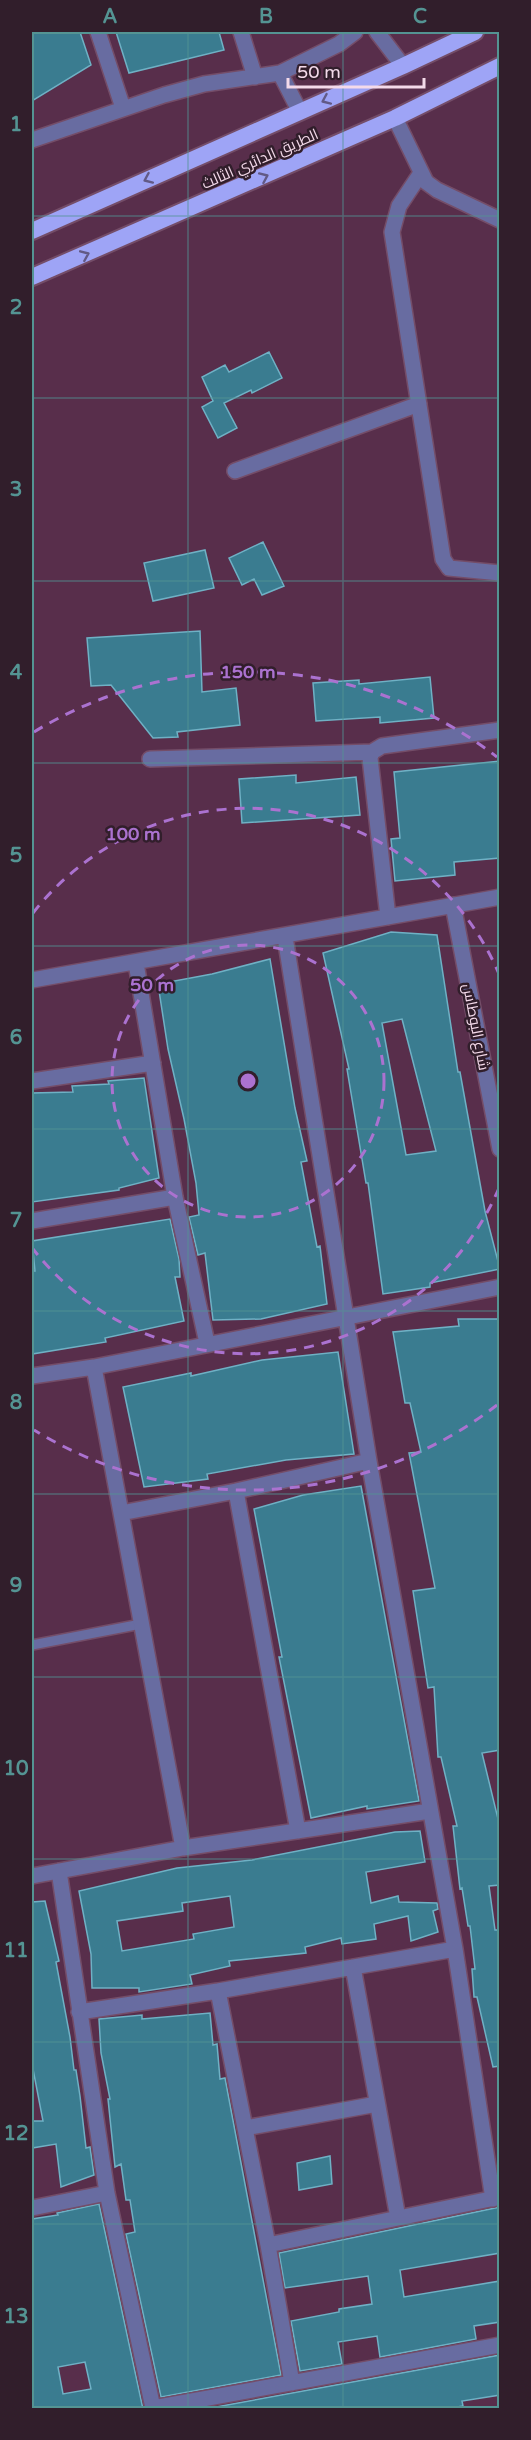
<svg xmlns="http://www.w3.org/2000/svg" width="531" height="2440" viewBox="0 0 531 2440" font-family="'Varela Round',Cairo,sans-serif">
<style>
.building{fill:#3a7c90;stroke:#6fb1c5;stroke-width:1.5;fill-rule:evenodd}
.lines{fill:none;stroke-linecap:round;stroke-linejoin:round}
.service-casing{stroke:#744d68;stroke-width:12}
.minor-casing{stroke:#744d68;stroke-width:18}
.trunk-casing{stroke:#744d68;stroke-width:20}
.service{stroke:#686ca1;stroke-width:9}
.minor{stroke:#686ca1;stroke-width:15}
.trunk{stroke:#9ea4f6;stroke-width:16}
.oneway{stroke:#625a86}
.grid{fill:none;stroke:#549493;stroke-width:1.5;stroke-opacity:0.55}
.ring{fill:none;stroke:#ab72d0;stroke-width:3;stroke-dasharray:10 8}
.labels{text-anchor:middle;stroke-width:5;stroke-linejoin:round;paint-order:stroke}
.street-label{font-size:15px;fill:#f4daea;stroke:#311e2b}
.centre{fill:#ab72d0;stroke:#311e2b;stroke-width:3}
.ring-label{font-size:18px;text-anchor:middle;font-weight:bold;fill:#ab72d0;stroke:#311e2b;stroke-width:5;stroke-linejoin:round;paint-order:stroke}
.neatline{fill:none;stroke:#549493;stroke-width:2}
.grid-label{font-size:20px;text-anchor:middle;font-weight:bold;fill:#549493}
</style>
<rect width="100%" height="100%" fill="#582e4b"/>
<path class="building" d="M32 32H80L91 65 32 101Z
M116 32H219L224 50 129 73Z
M269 352 282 378 252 393 251 390 224 403 237 428 218 438 202 407 213 401 202 377 225 365 229 372Z
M263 542 284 586 262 595 254 579 242 585 229 558Z
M205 550 214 588 153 601 144 563Z
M200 631 202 692 236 688 240 725 177 732 178 737 153 738 111 685 91 686 87 638Z
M430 677 434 718 380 723V717L316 721 313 683 359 680V684Z
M500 761V858L454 862 455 875 395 881 391 839 400 838 394 772Z
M296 775V783L356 777 360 815 242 823 239 779Z
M391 932 437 935 458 1072H460L485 1211 500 1269 430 1283V1287L383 1294 368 1183H366L347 1069H349L323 953ZM402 1019 436 1151 406 1155 382 1023Z
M270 959 295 1108 307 1161 301 1162 317 1247 320 1246 327 1304 261 1319 213 1320 205 1253 198 1255 189 1217 199 1215 196 1183 184 1119 168 1049 158 984 212 974Z
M144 1078 159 1178 119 1188V1190L32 1202V1093L73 1092 72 1086 109 1084 108 1081Z
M170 1219 179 1259 180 1277H175L184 1321 105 1338 106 1342 32 1354V1271H35L32 1241Z
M458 1319H500V1750L482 1753 500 1827V1885L489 1886 495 1930H500V2066L493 2067 477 1997H474L472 1969H475L470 1926H468L462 1888 460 1889 453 1826H457L441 1757H438L434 1687 428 1688 413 1591 435 1588 409 1453 421 1452 410 1403H405L393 1332 459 1326Z
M338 1352 354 1454 286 1460 207 1474 208 1479 144 1487 123 1387 191 1373V1376L262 1360Z
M361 1486 419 1801 367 1809V1806L311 1818 279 1657H282L254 1509 303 1495Z
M420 1831 425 1862 366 1872 371 1903 398 1896 399 1902 437 1903 438 1909 433 1911 438 1932 411 1941 408 1916 374 1924 376 1939 342 1944 341 1938 305 1947 306 1953 229 1961 230 1966 190 1975 192 1984 139 1992V1988H92L91 1954 79 1891 177 1868 252 1860 395 1832ZM230 1896 234 1927 193 1934 194 1939 122 1951 117 1921 183 1911 182 1903Z
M45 1901 59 1961 56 1962 70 2037 74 2070H76L80 2096 86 2148 90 2147 94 2175 61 2187 56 2144 32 2148V2121H43L33 2069H32V1902Z
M210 2013 213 2045 217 2044 220 2079 225 2078 281 2375 161 2397 126 2234 135 2232 130 2200H126L121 2164 115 2167 108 2099H110L101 2053 99 2019 142 2015V2019Z
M330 2156 332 2184 299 2190 297 2163Z
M99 2204 143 2409H32V2219L58 2215 57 2213ZM85 2362 91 2389 63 2394 58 2367Z
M500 2207V2253L400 2270 404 2297 500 2281V2322L474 2326 476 2339 380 2357 377 2336 338 2342 342 2364 300 2371 291 2321 339 2312V2309L372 2304 368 2276 285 2288 279 2253Z
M500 2355V2395L462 2401 463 2406 445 2409H205Z"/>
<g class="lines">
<defs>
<path id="service" d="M32 1645 141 1624"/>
<path id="minor" d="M98 32 123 108
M241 32 255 77
M377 32 403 66
M280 73 300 112
M395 118 426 182 437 190 500 220
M32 140 164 95 204 84 280 73 339 44 355 32
M421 173 399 206 392 232 443 559 449 568 500 573
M235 471 419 404
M150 759 372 752
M453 905 500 1149
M388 917 370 758 372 752 382 746 500 730
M136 963 175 1197 207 1343
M32 980 500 897
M32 1081 153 1063
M32 1221 175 1197
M94 1367 183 1848
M32 1376 94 1367 500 1287
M121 1513 236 1491
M298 1831 236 1491 369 1461
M59 1871 107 2193 153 2408
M32 1876 183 1848 430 1811
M455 1949 493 2199
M353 1967 398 2218
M218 1991 268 2245 292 2383
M79 2012 218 1991 455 1949 369 1461 285 937
M245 2128 377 2104
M32 2208 107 2193
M268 2245 500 2197
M153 2408 500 2345"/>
<path id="trunk" d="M32 231 403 66 475 32
M32 277 395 118 500 66"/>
</defs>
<use href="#service" class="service-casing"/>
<use href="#minor" class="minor-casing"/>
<use href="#trunk" class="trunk-casing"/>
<use href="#service" class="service"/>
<use href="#minor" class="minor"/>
<use href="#trunk" class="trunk"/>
</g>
<defs><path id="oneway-chevron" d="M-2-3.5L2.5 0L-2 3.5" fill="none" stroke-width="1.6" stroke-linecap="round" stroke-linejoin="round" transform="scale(1.5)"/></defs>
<g class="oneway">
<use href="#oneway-chevron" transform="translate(326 100) rotate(156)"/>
<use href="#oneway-chevron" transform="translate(264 177) rotate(-24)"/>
<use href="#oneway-chevron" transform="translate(148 179) rotate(156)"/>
<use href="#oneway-chevron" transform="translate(85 255) rotate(-23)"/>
</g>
<path class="grid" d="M188 32V2408M343 32V2408M32 216H500M32 398H500M32 581H500M32 763H500M32 946H500M32 1129H500M32 1311H500M32 1494H500M32 1677H500M32 1859H500M32 2042H500M32 2224H500"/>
<g class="ring">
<circle cx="248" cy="1081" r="136"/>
<path d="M499 1188A273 273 0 0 1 33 1249M33 913A273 273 0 0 1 499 974"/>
<path d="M497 1405A409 409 0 0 1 34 1430M34 732A409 409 0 0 1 497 757"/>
</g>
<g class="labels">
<g class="street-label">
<text transform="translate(260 159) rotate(-24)" y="5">الطريق الدائري الثالث</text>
<text transform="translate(476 1027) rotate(79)" y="5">شارع البوطاس</text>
</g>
</g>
<circle cx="248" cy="1081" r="9" class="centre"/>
<g class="ring-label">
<text x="248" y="678">150 m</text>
<text x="133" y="840">100 m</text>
<text x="152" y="991">50 m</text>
</g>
<rect width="531" height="2440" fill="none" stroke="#311e2b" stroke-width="66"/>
<path d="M288 78v9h136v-9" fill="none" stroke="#f4daea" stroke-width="3"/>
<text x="297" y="78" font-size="18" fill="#f4daea" stroke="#311e2b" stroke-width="4.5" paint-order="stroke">50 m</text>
<rect x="33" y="33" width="465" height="2374" class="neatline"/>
<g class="grid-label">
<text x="110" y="23">A</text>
<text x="266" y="23">B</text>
<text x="420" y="23">C</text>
<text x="16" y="131">1</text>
<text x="16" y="314">2</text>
<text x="16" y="496">3</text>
<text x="16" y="679">4</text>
<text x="16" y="862">5</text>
<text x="16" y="1044">6</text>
<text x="16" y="1227">7</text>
<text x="16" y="1409">8</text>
<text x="16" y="1592">9</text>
<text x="16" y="1775">10</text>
<text x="16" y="1957">11</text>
<text x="16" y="2140">12</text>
<text x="16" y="2323">13</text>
</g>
</svg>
